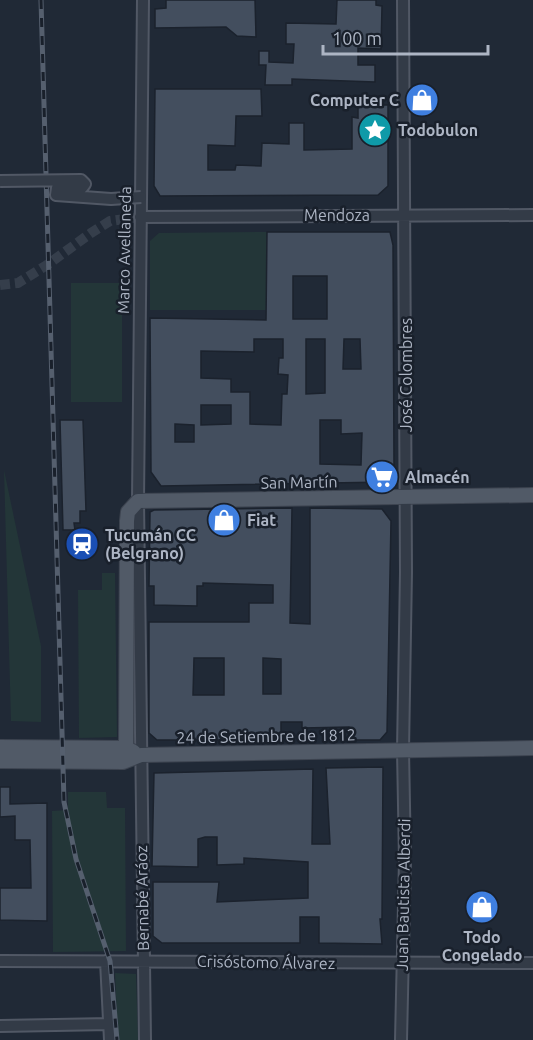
<svg xmlns="http://www.w3.org/2000/svg" width="533" height="1040" viewBox="0 0 533 1040" font-family="Ubuntu,sans-serif">
<style>
.green{fill:#233638}
.building{fill:#434e5e;stroke:#1b222d;stroke-width:1.5;fill-rule:evenodd}
.lines{fill:none;stroke-linecap:round;stroke-linejoin:round}
.minor-tunnel{stroke:#353e4b;stroke-width:10;stroke-dasharray:10 5;stroke-linecap:butt}
.minor-casing{stroke:#515865;stroke-width:14}
.major-casing{stroke:#3d4450;stroke-width:16}
.minor{stroke:#333b47;stroke-width:10}
.major{stroke:#515a67;stroke-width:14}
.rail-casing{stroke:#555f6e;stroke-width:5}
.rail{stroke:#19202b;stroke-width:3;stroke-dasharray:9;stroke-linecap:butt}
.minor-bridge-casing{stroke:#515865;stroke-width:14;stroke-linecap:butt}
.minor-bridge{stroke:#333b47;stroke-width:10}
.labels{text-anchor:middle;stroke-width:5;stroke-linejoin:round;paint-order:stroke}
.poi-label{font-size:16px;font-weight:bold;fill:#adb5c4;stroke:#19202b;text-anchor:start}
.street-label{font-size:16px;fill:#adb5c4;stroke:#19202b}
</style>
<rect width="100%" height="100%" fill="#202936"/>
<path class="green" d="M267 232 266 310H150V241L159 233Z
M71 283H122V402H71Z
M4 470 41 646V722L11 721Z
M102 573H115L117 737 79 738 78 590H102Z
M68 792H106L107 808H125L126 951 53 952 52 811 68 810Z
M115 973 136 974 138 1040H118Z"/>
<path class="building" d="M166 0H255L256 37 237 36 226 27 155 28V9L166 8Z
M337 0H376V5L382 6 381 49 358 48V65H375V82L292 79V85H265L266 65H259V51H269V62L293 63 294 44H286V23L336 24Z
M155 89H261L262 116H236L235 146 208 145V170H235L236 165 261 166 262 143 289 144V123H304V150L352 149V117L358 118V105H388V186L378 195 160 196 154 186Z
M267 232H390L393 245 394 465 388 482 161 486 151 472 150 318 266 320ZM293 276H327V319H293ZM254 339H283V358H279L278 374 288 375 287 394H282L281 425 250 424V392H231V379L201 378V351L254 352ZM306 339H325V393L306 394ZM344 339H360L361 369H343ZM201 405H231V424L201 425ZM320 420H341V434L362 433 361 465 320 464ZM175 424 194 425V442H175Z
M60 420H83L86 511H80V523H74L75 530H63Z
M292 508 290 623 310 624V508L382 509 391 521 387 732 380 740H349V727L302 728V722H281V740H157L149 733V622H249V603H273V585L203 583V586H197V606L154 605V586H149L150 512 154 510ZM194 658H224V695H193ZM263 658 281 659V694H263Z
M383 767 382 919H380L382 944 319 943V917H300V943H162L153 936V882H219L217 902 308 898V862L244 858V864L217 865V837H205L198 839V867L152 866 154 773 313 769 312 844H330L326 768Z
M0 787H10V804L47 803V921L0 920V888H31L30 840H15V816L0 817Z"/>
<g class="lines">
<path class="minor-tunnel" d="M0 285 18 283 47 265 91 233 110 221 140 217"/>
<defs>
<path id="minor" d="M143 0 138 501 145 1040
M140 217 533 215
M0 961 533 963
M106 961 110 1040
M0 1026 110 1024
M401 1040 405 860 403 750 406 572 403 0"/>
<path id="major" d="M0 747 126 748 134 752
M126 748 127 521 128 512 138 501 533 495
M0 761 123 762 141 755 533 748"/>
</defs>
<use href="#minor" class="minor-casing"/>
<use href="#major" class="major-casing"/>
<use href="#minor" class="minor"/>
<use href="#major" class="major"/>
<defs>
<path id="rail" d="M41 0 64 802 76 859 110 961 117 1040"/>
</defs>
<use href="#rail" class="rail-casing"/>
<use href="#rail" class="rail"/>
<defs>
<path id="minor-bridge" d="M0 181 81 180 85 184 82 188H57L56 195 111 199 141 197"/>
</defs>
<use href="#minor-bridge" class="minor-bridge-casing"/>
<use href="#minor-bridge" class="minor-bridge"/>
</g>
<defs>
<symbol id="shop-disc" viewBox="-11 -11 22 22"><circle r="9.5" fill="#3f7fe0" stroke="#19202b"/><path d="M-5-2.5h2.3a2.7 3.5 0 0 1 5.4 0H5L5.5 6h-11ZM-1.5-2.5h3a1.5 2.3 0 0 0-3 0Z" fill="#fff"/></symbol>
<symbol id="sight-disc" viewBox="-11 -11 22 22"><circle r="9.5" fill="#0f9aa8" stroke="#19202b"/><path d="M0-6L1.8-2.2L6-1.7L2.9 1.2L3.7 5.4L0 3.3L-3.7 5.4L-2.9 1.2L-6-1.7L-1.8-2.2Z" fill="#fff"/></symbol>
<symbol id="supermarket-disc" viewBox="-11 -11 22 22"><circle r="9.5" fill="#3f7fe0" stroke="#19202b"/><path d="M-6-5.5h2.5l.6 2H6L4.5 2H-2.5L-4.4-4H-6ZM-1.5 3.2a1.3 1.3 0 1 0 .1 0ZM3 3.2a1.3 1.3 0 1 0 .1 0Z" fill="#fff"/></symbol>
<symbol id="station-disc" viewBox="-11 -11 22 22"><circle r="9.5" fill="#1a4fb4" stroke="#19202b"/><path d="M-3-6H3Q5-6 5-4V2Q5 4 3 4L4.5 6H3L1.5 4h-3L-3 6H-4.5L-3 4Q-5 4-5 2V-4Q-5-6-3-6ZM-3.5-4v3h7v-3ZM-3.5 1v1.5H-2V1ZM2 1v1.5H3.5V1Z" fill="#fff"/></symbol>
</defs>
<g fill-rule="evenodd">
<use href="#shop-disc" x="403" y="81" width="38" height="38"/>
<use href="#sight-disc" x="356" y="111" width="38" height="38"/>
<use href="#supermarket-disc" x="363" y="458" width="38" height="38"/>
<use href="#shop-disc" x="205" y="501" width="38" height="38"/>
<use href="#station-disc" x="63" y="525" width="38" height="38"/>
<use href="#shop-disc" x="463" y="888" width="38" height="38"/>
</g>
<g class="labels">
<g class="poi-label">
<text x="399" y="106" text-anchor="end">Computer C</text>
<text x="398" y="136">Todobulon</text>
<text x="405" y="483">Almacén</text>
<text x="247" y="526">Fiat</text>
<text x="105" y="541">Tucumán CC<tspan x="105" dy="18">(Belgrano)</tspan></text>
<text x="482" y="943" text-anchor="middle">Todo<tspan x="482" dy="18">Congelado</tspan></text>
</g>
<g class="street-label">
<text x="337" y="221">Mendoza</text>
<text transform="translate(124 250) rotate(-89)" y="6">Marco Avellaneda</text>
<text transform="translate(406 375) rotate(-90)" y="6">José Colombres</text>
<text transform="translate(299 482) rotate(-1)" y="6">San Martín</text>
<text transform="translate(266 736) rotate(-1)" y="6">24 de Setiembre de 1812</text>
<text transform="translate(403 895) rotate(-89)" y="6">Juan Bautista Alberdi</text>
<text transform="translate(142 898) rotate(-91)" y="6">Bernabé Aráoz</text>
<text transform="translate(266 962) rotate(1)" y="6">Crisóstomo Álvarez</text>
</g>
</g>
<path d="M323 45v9h165v-9" fill="none" stroke="#adb5c4" stroke-width="3"/>
<text x="332" y="45" font-size="18" fill="#adb5c4" stroke="#19202b" stroke-width="4.5" paint-order="stroke">100 m</text>
</svg>
